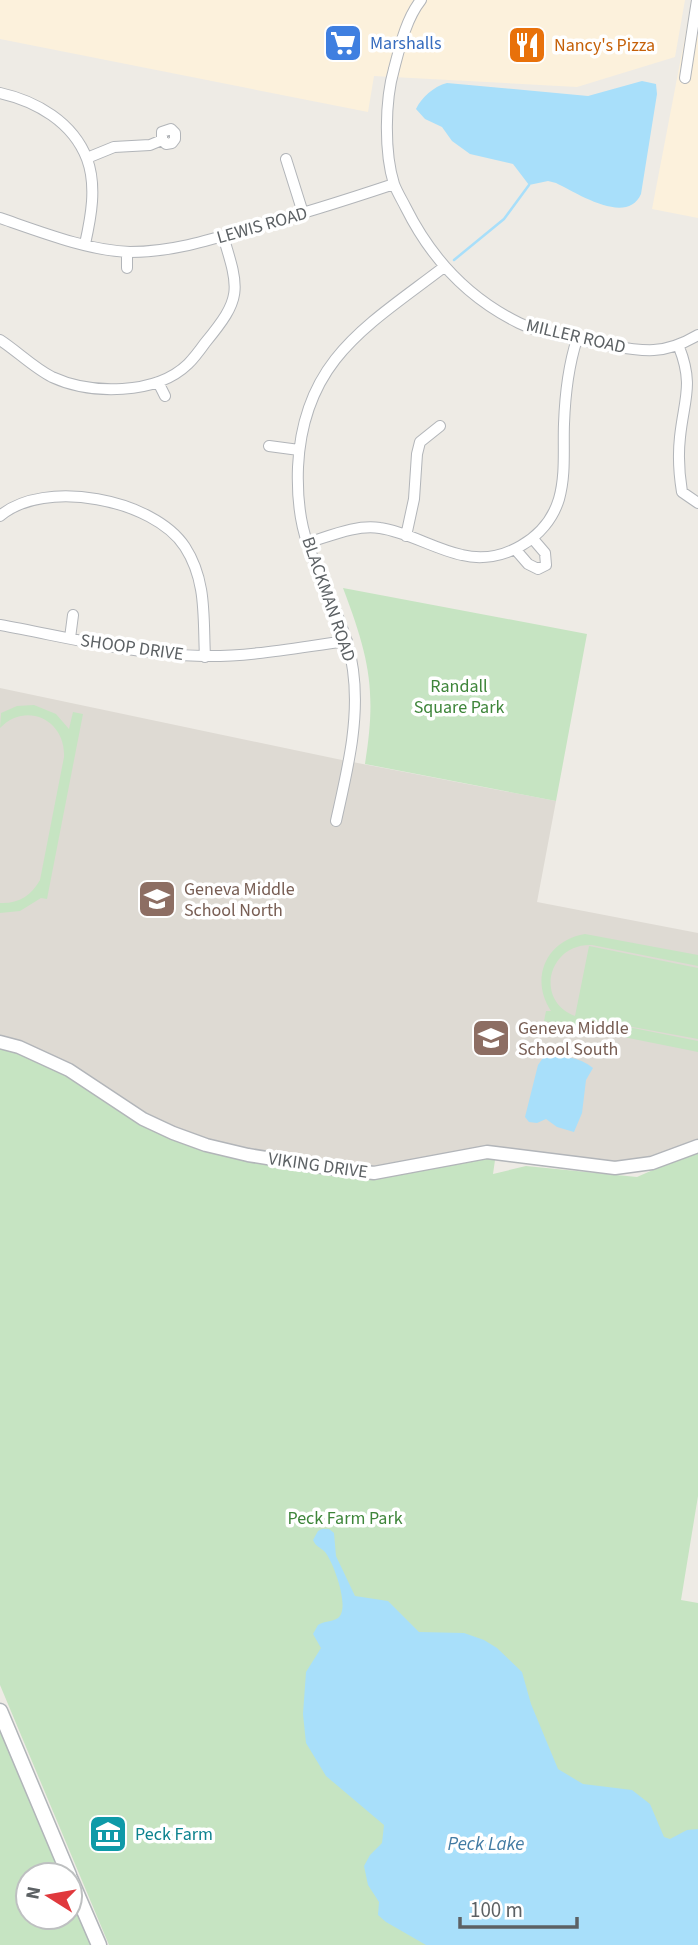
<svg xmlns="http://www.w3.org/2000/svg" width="698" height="1945" viewBox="0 0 698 1945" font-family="'Source Sans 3',sans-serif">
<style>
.commercial{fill:#fcf1dc}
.education{fill:#dedad3}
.green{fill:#c6e4c2}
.water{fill:#a8dffa}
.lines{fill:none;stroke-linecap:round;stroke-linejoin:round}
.stream{stroke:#a8dffa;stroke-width:2.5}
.minor-casing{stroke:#b2b5b9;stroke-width:12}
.tertiary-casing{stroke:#b2b5b9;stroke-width:15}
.secondary-casing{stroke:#b1b5b9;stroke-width:17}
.minor{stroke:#fff;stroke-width:10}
.tertiary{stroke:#fff;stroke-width:12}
.secondary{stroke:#fff;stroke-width:14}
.labels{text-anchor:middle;stroke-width:7;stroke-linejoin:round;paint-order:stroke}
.shop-label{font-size:18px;fill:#366cbe;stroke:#fff;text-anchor:start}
.food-label{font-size:18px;fill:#c56008;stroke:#fff;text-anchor:start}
.street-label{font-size:18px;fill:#5c6164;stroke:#fff}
.park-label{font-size:18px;fill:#3e853a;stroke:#fff}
.education-label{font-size:18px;fill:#785e54;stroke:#fff;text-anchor:start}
.culture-label{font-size:18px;fill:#0d838f;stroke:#fff;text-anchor:start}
.water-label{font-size:19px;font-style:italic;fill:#427ba3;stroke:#fff}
</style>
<rect width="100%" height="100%" fill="#eeebe5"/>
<path class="commercial" d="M0 0H685L675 57 577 87 374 76 368 112 0 39Z
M692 0H698V218L652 209Z"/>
<path class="education" d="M0 688 342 760 556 801 537 902 698 933V1143L636 1163 594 1164 492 1147 372 1170 330 1166 208 1142 165 1125 0 1038Z"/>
<path class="green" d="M343 588 587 634 556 801 365 764C377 690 369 657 343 588Z
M34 705 56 714 69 729 73 712 83 714 47 899 41 898 20 911 0 913V903C18 904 31 896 40 880L64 757C66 720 26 701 0 728L1 713 17 706Z
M585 934 698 955V966L592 945C548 943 534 1001 575 1016L589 946 698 968V1039L578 1017 698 1041V1052L544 1021 546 1011H551C529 978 547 940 585 934Z
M0 1042 19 1047 173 1133 364 1174 496 1153 493 1174 526 1166 637 1177 698 1150V1496L681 1600 698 1603V1945H109L0 1685Z
M0 1722 65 1875H28V1917H70V1888L94 1945H0Z"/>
<path class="water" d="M642 81 656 84 657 94 641 194C627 226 577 193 556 183L548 181 529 185 513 164 470 154 452 141 442 127 425 119 416 109C421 98 434 86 447 83L588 96Z
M545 1055C560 1055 580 1057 593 1068L586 1080 582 1113 574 1132 557 1127 546 1119 537 1123 529 1122 525 1117 538 1065Z
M322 1529H329L334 1533 336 1556 355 1596 388 1601 419 1632 464 1633 484 1640 497 1648 522 1672 531 1704 558 1769 583 1784 632 1790 650 1804 664 1837 670 1839 687 1830 698 1829V1945H426L386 1922 378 1915 379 1902 368 1885 364 1866 370 1855 382 1843 384 1825 326 1776 306 1743 303 1714 306 1672 321 1648 313 1634 318 1625C324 1621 332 1622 338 1618 351 1609 333 1561 325 1552 320 1547 316 1547 313 1540L318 1531Z"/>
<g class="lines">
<path class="stream" d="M454 260 504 219 529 185"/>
<defs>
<path id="minor" d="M421 0C406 19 400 46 394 69 385 100 384 152 394 184 397 192 402 200 406 208 431 258 468 298 519 323 542 334 572 338 596 343 638 350 659 358 698 335
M685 78 697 0
M0 93C36 101 73 122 87 159 97 186 91 217 85 244
M87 158 114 147 150 145 162 140 166 144 172 143 175 139V133L171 129 162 132V140
M286 159 303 213
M0 218C38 231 89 251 130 252 172 252 210 240 250 228 299 215 346 200 394 184
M127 268V252
M0 340C17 351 34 368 52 377 91 395 156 395 188 364 195 357 200 350 205 343 242 298 240 291 223 236
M679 347C694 385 684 399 680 437 678 455 679 474 682 492L698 503
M158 382 165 396
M269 446 299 450
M0 516C44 478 154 499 185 547 207 581 203 618 205 657
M406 536 414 499 417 454 420 442 440 426
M307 543C330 536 357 524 380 528 408 532 434 549 462 555 502 565 547 539 559 499 566 474 563 449 564 424 565 395 568 367 577 339
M515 549 528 564 538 569 546 565 545 553 533 539
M0 625C66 637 135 655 203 656 251 657 300 647 347 641
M70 638 73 615
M336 821C347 771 360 721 353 670 347 626 323 587 308 545 299 520 297 494 298 467 303 360 367 326 444 267"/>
<path id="tertiary" d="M0 1042 19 1047 69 1070 143 1119 173 1133 206 1145 248 1155 329 1168 374 1173 487 1152 615 1168 652 1163 698 1146"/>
<path id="secondary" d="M0 1711 69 1875
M70 1878 99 1945"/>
</defs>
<use href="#minor" class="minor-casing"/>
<use href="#tertiary" class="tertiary-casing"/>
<use href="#secondary" class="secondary-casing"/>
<use href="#minor" class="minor"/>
<use href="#tertiary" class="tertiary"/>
<use href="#secondary" class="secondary"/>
</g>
<defs>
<symbol id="supermarket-square" viewBox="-11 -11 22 22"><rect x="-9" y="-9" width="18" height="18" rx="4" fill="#3f7fe0" stroke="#fff"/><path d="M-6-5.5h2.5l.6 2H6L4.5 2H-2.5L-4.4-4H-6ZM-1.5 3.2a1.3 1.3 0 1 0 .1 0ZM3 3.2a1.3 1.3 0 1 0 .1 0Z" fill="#fff"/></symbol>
<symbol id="restaurant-square" viewBox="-11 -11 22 22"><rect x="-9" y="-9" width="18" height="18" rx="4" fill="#e8710a" stroke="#fff"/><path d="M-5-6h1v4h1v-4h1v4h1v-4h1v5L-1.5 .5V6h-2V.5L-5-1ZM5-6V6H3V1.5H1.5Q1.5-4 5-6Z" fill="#fff"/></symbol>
<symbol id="school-square" viewBox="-11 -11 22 22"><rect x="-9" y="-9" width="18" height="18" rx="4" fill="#8d6e63" stroke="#fff"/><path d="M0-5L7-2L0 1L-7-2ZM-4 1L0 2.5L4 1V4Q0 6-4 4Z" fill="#fff"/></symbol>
<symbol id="museum-square" viewBox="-11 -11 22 22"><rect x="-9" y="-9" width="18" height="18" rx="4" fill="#0f9aa8" stroke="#fff"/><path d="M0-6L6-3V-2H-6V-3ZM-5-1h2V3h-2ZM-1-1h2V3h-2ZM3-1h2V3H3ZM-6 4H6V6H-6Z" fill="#fff"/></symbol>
</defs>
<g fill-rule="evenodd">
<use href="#supermarket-square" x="321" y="21" width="44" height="44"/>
<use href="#restaurant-square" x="505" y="23" width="44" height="44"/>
<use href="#school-square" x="135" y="877" width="44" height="44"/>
<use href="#school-square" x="469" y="1016" width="44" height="44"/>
<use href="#museum-square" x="86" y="1812" width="44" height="44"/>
</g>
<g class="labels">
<g class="shop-label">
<text x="370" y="49">Marshalls</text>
</g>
<g class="food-label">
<text x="554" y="51">Nancy's Pizza</text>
</g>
<g class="street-label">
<text transform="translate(262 225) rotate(-16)" y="6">LEWIS ROAD</text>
<text transform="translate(576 336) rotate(13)" y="6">MILLER ROAD</text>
<text transform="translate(329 599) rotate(71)" y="6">BLACKMAN ROAD</text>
<text transform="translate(132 647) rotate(8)" y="6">SHOOP DRIVE</text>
<text transform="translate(318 1165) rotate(8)" y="6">VIKING DRIVE</text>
</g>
<g class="park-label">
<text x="459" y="692">Randall<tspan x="459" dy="21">Square Park</tspan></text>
<text x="345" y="1524">Peck Farm Park</text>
</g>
<g class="education-label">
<text x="184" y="895">Geneva Middle<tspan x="184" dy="21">School North</tspan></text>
<text x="518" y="1034">Geneva Middle<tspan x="518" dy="21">School South</tspan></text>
</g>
<g class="culture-label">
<text x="135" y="1840">Peck Farm</text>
</g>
<g class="water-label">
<text x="486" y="1850">Peck Lake</text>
</g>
</g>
<g transform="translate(49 1896) rotate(281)"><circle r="33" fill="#ffffff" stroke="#bec0c1" stroke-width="2"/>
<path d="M0-5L12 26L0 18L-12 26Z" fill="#e0393d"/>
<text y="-10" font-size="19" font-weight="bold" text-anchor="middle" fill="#5c6164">N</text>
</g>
<path d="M460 1917v10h117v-10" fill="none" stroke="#5c6164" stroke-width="3.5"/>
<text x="470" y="1917" font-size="21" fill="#5c6164" stroke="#ffffff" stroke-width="5" paint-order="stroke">100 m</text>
</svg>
